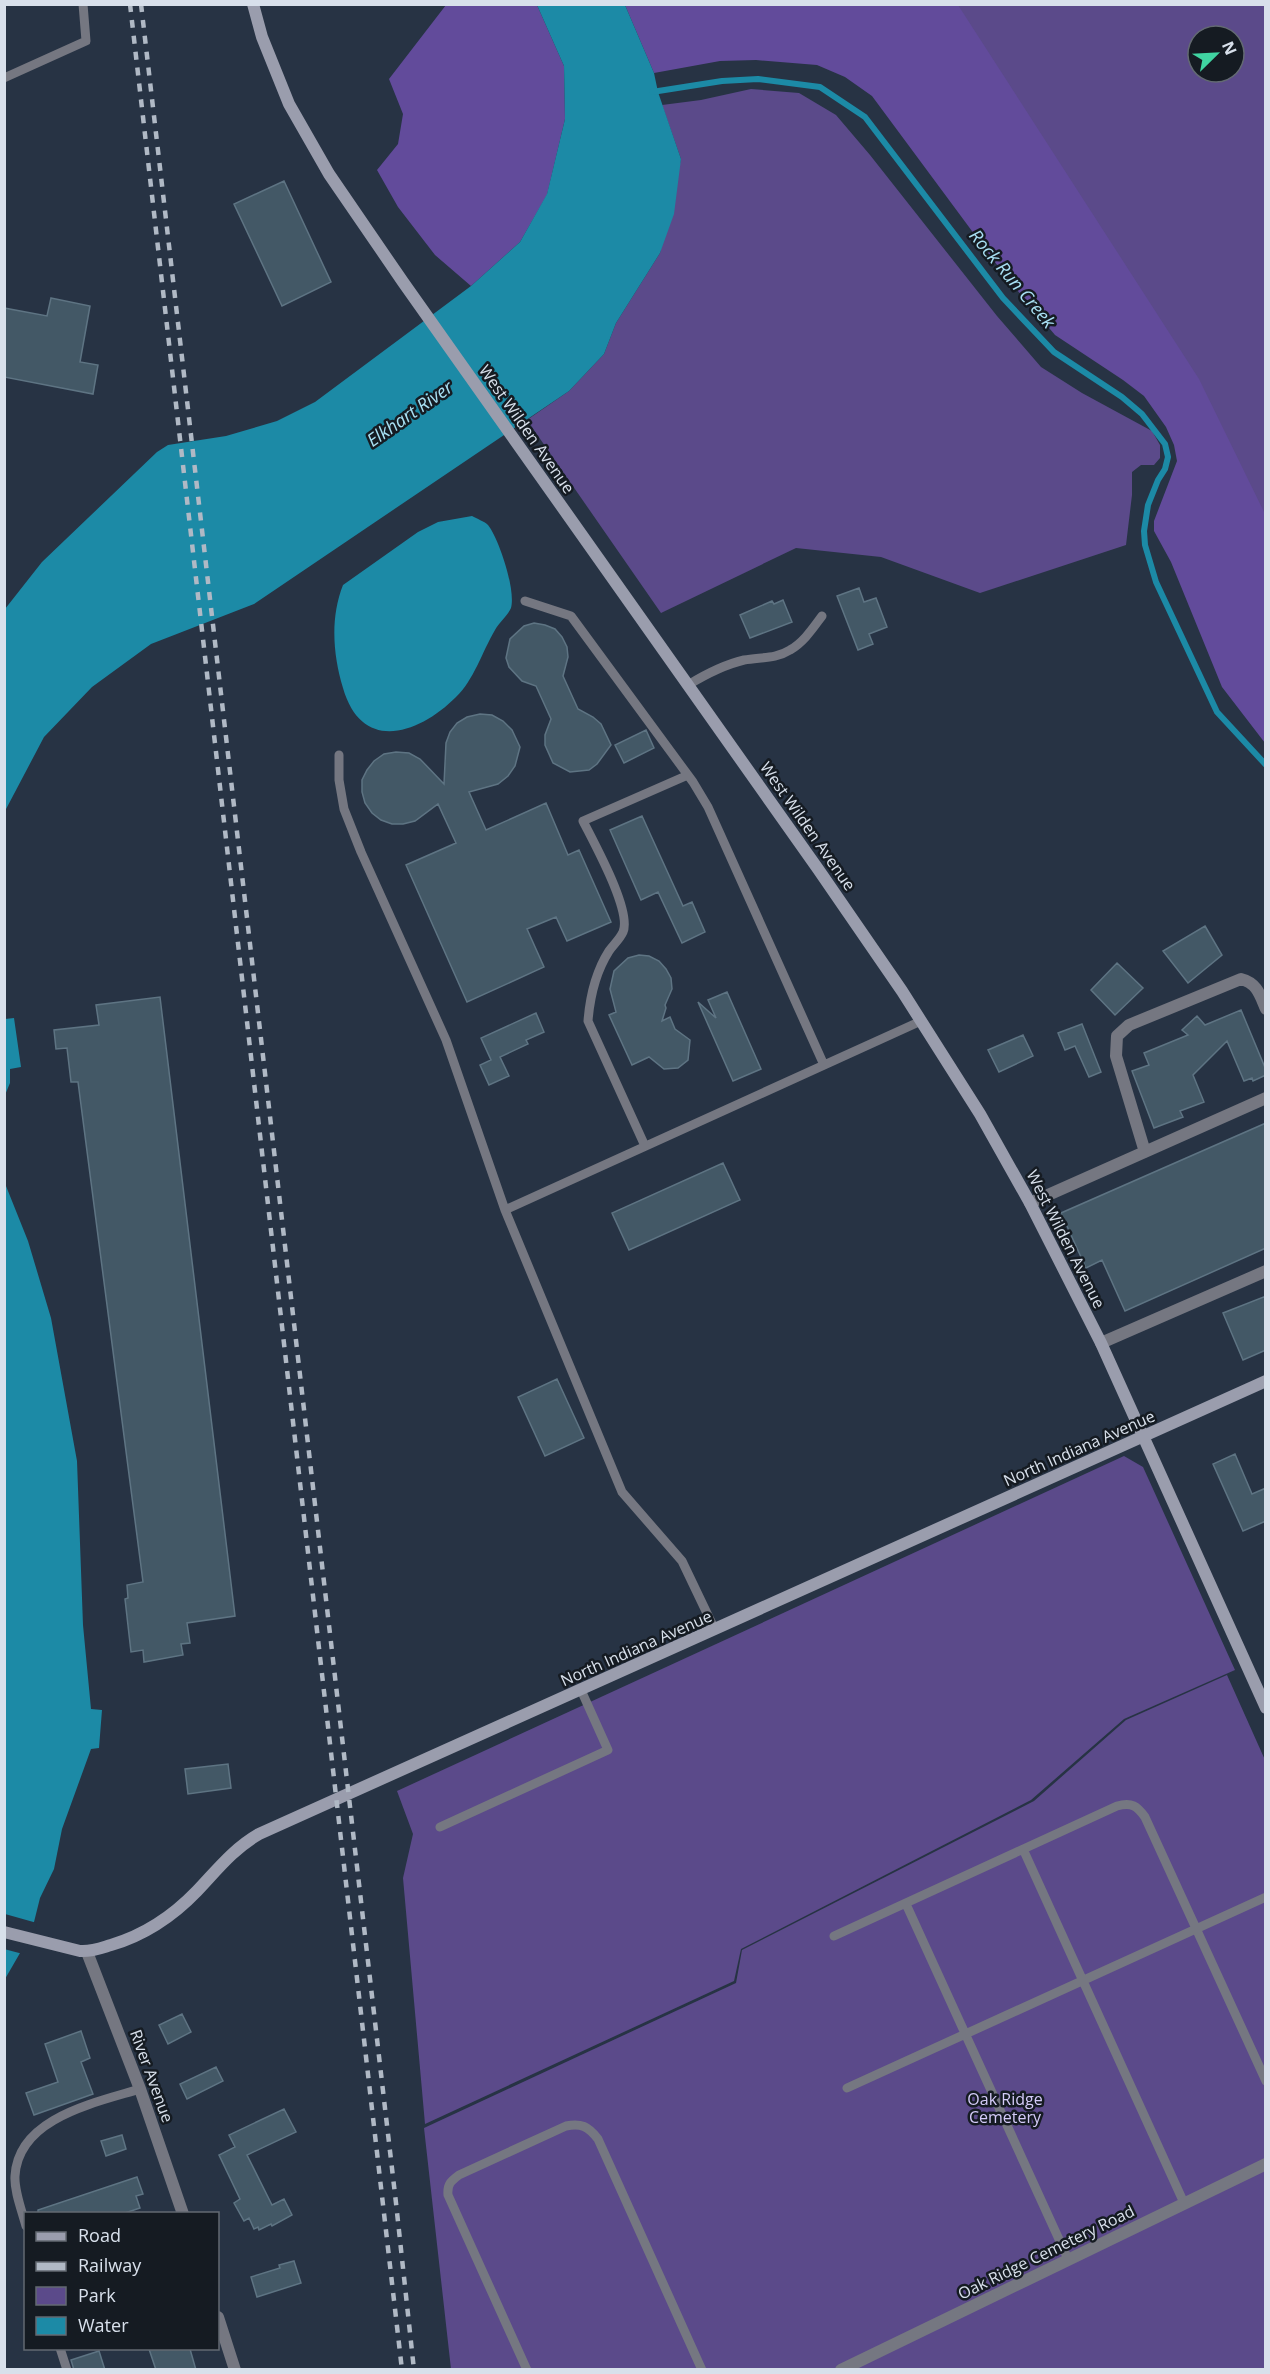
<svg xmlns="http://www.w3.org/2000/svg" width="1270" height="2374" viewBox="0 0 1270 2374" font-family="'Open Sans',sans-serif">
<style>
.green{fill:#5b4a8a;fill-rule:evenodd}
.forest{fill:#624b9b}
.water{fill:#1c8aa6}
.pier{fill:#273344}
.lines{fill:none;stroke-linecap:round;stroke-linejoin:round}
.stream{stroke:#1c8aa6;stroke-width:6}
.building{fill:#435866;stroke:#5e7483;stroke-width:1.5}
.lane{stroke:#757781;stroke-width:9}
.street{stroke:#757781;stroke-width:12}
.secondary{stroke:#9a9dad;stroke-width:12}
.rail{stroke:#b0b9c5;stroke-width:4.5;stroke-dasharray:8 8;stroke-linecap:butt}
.labels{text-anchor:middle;stroke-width:5;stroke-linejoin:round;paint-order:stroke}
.street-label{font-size:16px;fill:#d8e0eb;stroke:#151b22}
.park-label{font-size:16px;fill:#d4cbf8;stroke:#151b22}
.water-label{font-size:18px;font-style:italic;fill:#a8e0f3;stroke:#151b22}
</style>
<rect width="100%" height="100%" fill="#273344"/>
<path class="green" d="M950 5H1265V528ZM1198 36H1234V72H1198Z
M751 89 799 93 836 115 870 155 997 316 1041 367 1082 393 1152 431 1160 445V458L1154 465H1141L1132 472V495L1126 545 980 593 881 557 796 548 661 613 527 420 569 391 604 354 616 323 660 253 681 159 662 105 701 100Z
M1124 1456 1143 1467 1235 1670 1124 1719 1031 1800 741 1949 734 1981 425 2124 403 1878 413 1834 397 1791Z
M1227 1675 1265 1760V2369H451L424 2128 736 1983 742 1950 1034 1801 1126 1720Z"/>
<path class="forest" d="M446 5H537L564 66 565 119 547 195 520 242 471 286 435 255 398 207 377 170 398 144 403 114 389 79Z
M625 5H958L1199 379 1265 514V743L1222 687 1171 562 1154 531V521L1177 461 1174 445 1166 427 1144 396 1123 380 1055 335 1006 277 872 96 845 77 817 65 756 60 720 61 654 73Z"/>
<path class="water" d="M537 5H625L654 73 658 92 681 159 674 214 660 253 616 323 604 354 569 391 254 604 151 644 92 687 44 737 5 811V609L42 562 157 452 168 445 226 436 277 421 315 402 471 286 520 242 547 194 565 119 564 66Z
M472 516C477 519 484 521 488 525 499 539 516 590 511 608 508 615 499 623 495 630 482 652 474 680 456 697 419 734 362 754 343 688 333 655 330 618 343 585L418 532 438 522Z
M14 1018 21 1067 10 1069V1083L5 1095V1019Z
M4 1181 28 1241 51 1318 77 1461 83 1625 91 1709 102 1710 99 1748 91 1749 62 1829 54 1869 40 1898 31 1934 5 1979Z"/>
<path class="pier" d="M5 1914 37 1923 34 1935 23 1954 4 1949Z"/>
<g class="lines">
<path class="stream" d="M652 92 722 81 758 79 820 87 865 117 1003 298 1054 352 1122 397 1142 414 1165 444 1168 457 1165 469 1158 480 1148 505 1144 531 1145 545 1156 582 1217 712 1266 765"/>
</g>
<path class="building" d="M284 181 331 282 282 306 234 204Z
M51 298 90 306 80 362 98 365 93 394 4 377V308L47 316Z
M859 588 864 602 876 598 887 627 869 634 873 644 858 650 837 596Z
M783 600 792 622 750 638 740 615 772 601 774 604Z
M534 623 545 625 555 629 562 637 567 647 568 657 563 676 578 709 593 717 601 724 611 745 597 764 589 770 570 772 553 763 545 745V735L551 719 536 686 522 681 509 667 506 658 510 639 524 626Z
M480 714 492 715 503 721 512 730 520 747 515 766 508 776 498 784 469 792 486 830 546 803 568 855 579 850 611 922 567 941 556 917 527 929 544 967 467 1002 406 865 456 843 438 804 415 821 403 824H392L381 820 372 813 365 803 362 792V780L367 770 374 761 384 754 396 752 409 753 420 759 444 784 446 743 450 732 457 723 467 717Z
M646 730 654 748 624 763 615 745Z
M642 816 683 906 692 902 705 932 682 943 658 892 641 900 610 830Z
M1205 926 1222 955 1188 983 1163 951Z
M639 955 649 956 659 961 666 969 671 978 672 989 665 1005 666 1008 662 1021 670 1017 675 1029 690 1040 688 1060 678 1068 664 1069 649 1057 632 1065 609 1015 616 1012 610 989 614 971 628 958Z
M1117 963 1143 988 1115 1015 1091 990Z
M727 992 761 1069 733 1081 698 1002 716 1018 708 1000Z
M160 997 235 1616 187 1623 190 1643 181 1644 183 1655 144 1662 143 1650 131 1652 125 1599 128 1598 127 1585 143 1582 78 1082H71L67 1048 56 1049 54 1030 99 1025 96 1005Z
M1241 1010 1266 1070V1075L1253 1081 1252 1078 1244 1081 1227 1041 1193 1075 1204 1102 1180 1111 1183 1117 1154 1128 1132 1071 1149 1065 1144 1053 1188 1035 1182 1030 1197 1016 1205 1025Z
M536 1013 544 1032 526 1040 528 1044 500 1057 509 1076 489 1085 480 1065 491 1060 481 1038Z
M1082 1024 1101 1072 1089 1077 1075 1046 1065 1050 1058 1033Z
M1023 1035 1033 1056 999 1072 988 1050Z
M1266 1123V1248L1125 1311 1102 1260 1086 1268 1061 1213Z
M723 1163 740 1200 629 1250 612 1213Z
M1266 1296V1350L1243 1360 1223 1313Z
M557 1379 584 1438 545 1456 518 1397Z
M1235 1454 1252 1494 1266 1488V1521L1243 1531 1213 1464Z
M228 1764 231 1788 188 1794 185 1769Z
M182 2014 191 2032 168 2044 159 2025Z
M81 2031 90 2058 81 2062 93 2094 34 2115 26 2093 58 2082 45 2044Z
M216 2067 223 2081 187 2099 180 2084Z
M284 2109 296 2132 247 2155 272 2205 284 2199 292 2215 272 2226 271 2224 259 2230 258 2227 254 2229 249 2218 244 2221 234 2203 240 2199 219 2155 235 2147 229 2135Z
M122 2135 126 2149 106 2156 101 2141Z
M137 2177 143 2194 136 2196 140 2208 122 2214H38V2210Z
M294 2261 301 2283 257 2297 251 2277 280 2268 279 2265Z
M149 2349H190L196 2370H156Z
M99 2351 105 2370H74L71 2360Z"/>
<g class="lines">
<path class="lane" d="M4 78 86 41 83 4
M525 601 571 616 693 782 708 807 824 1065
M688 685C706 674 723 665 744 660 760 657 776 659 790 650 804 642 813 628 822 616
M339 755V780L344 809 361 852 446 1040 505 1210 622 1492 682 1561 715 1630
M645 1146 588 1021C590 996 595 973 609 951 613 945 620 939 623 932 632 911 594 843 583 821L688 775
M505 1210 921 1021
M440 1827 608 1750 581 1690
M1023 1849 1184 2203
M906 1904 1068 2259
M834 1936 1117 1806C1132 1802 1137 1806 1145 1817L1266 2081
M847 2088 1266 1897
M26 2226C22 2211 14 2191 15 2176 18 2118 94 2103 140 2089
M60 2348 67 2370
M527 2370 448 2195C447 2184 451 2181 459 2175L566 2126C581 2123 588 2126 598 2139L702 2370"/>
<path class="street" d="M1145 1152 1116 1056 1117 1036 1129 1025 1241 979C1257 983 1260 995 1266 1009
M1030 1203 1266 1098
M1101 1343 1266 1271
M87 1952 140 2089 183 2214
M218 2317 235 2370
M841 2370 1266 2164"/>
<path class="secondary" d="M253 4 262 37 289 104 329 174 403 282 818 869 902 991 980 1114 1030 1203 1101 1343 1266 1708
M4 1932 80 1951C91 1952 101 1948 111 1945 145 1935 173 1916 197 1891 217 1870 233 1849 259 1834L1266 1381"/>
<path class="rail" d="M130 4 402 2370
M141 4 396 2203 414 2370"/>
</g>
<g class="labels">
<g class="street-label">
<text transform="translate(527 429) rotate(55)" y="6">West Wilden Avenue</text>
<text transform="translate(808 826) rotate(55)" y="6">West Wilden Avenue</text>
<text transform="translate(1066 1239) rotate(63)" y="6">West Wilden Avenue</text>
<text transform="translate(1079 1448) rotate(-24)" y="6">North Indiana Avenue</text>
<text transform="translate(636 1648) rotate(-24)" y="6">North Indiana Avenue</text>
<text transform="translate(152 2076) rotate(70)" y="6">River Avenue</text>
<text transform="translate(1046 2252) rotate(-26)" y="6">Oak Ridge Cemetery Road</text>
</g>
<g class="park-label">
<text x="1005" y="2105">Oak Ridge<tspan x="1005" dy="18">Cemetery</tspan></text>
</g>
<g class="water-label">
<text transform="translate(1012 279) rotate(50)" y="6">Rock Run Creek</text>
<text transform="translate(410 414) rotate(-35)" y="6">Elkhart River</text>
</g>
</g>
<rect width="1270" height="2374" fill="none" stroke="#d8e0eb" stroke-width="12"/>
<rect x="24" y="2212" width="195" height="138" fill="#151b22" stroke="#636a72" stroke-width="1.5"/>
<rect x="36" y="2232" width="30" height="9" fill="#9a9dad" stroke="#636a72" stroke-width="1.5"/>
<text x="78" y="2242" font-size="18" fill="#d8e0eb">Road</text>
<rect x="36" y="2262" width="30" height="9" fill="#b0b9c5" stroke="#636a72" stroke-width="1.5"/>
<text x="78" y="2272" font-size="18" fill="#d8e0eb">Railway</text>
<rect x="36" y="2287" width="30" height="18" fill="#5b4a8a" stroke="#636a72" stroke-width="1.5"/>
<text x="78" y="2302" font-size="18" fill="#d8e0eb">Park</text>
<rect x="36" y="2317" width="30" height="18" fill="#1c8aa6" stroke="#636a72" stroke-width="1.5"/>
<text x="78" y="2332" font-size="18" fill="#d8e0eb">Water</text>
<g transform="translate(1216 54) rotate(66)"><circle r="28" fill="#151b22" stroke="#636a72" stroke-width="1.5"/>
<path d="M0-4.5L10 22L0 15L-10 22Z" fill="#40d4a2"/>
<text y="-9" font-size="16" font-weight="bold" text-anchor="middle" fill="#d8e0eb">N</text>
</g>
</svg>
